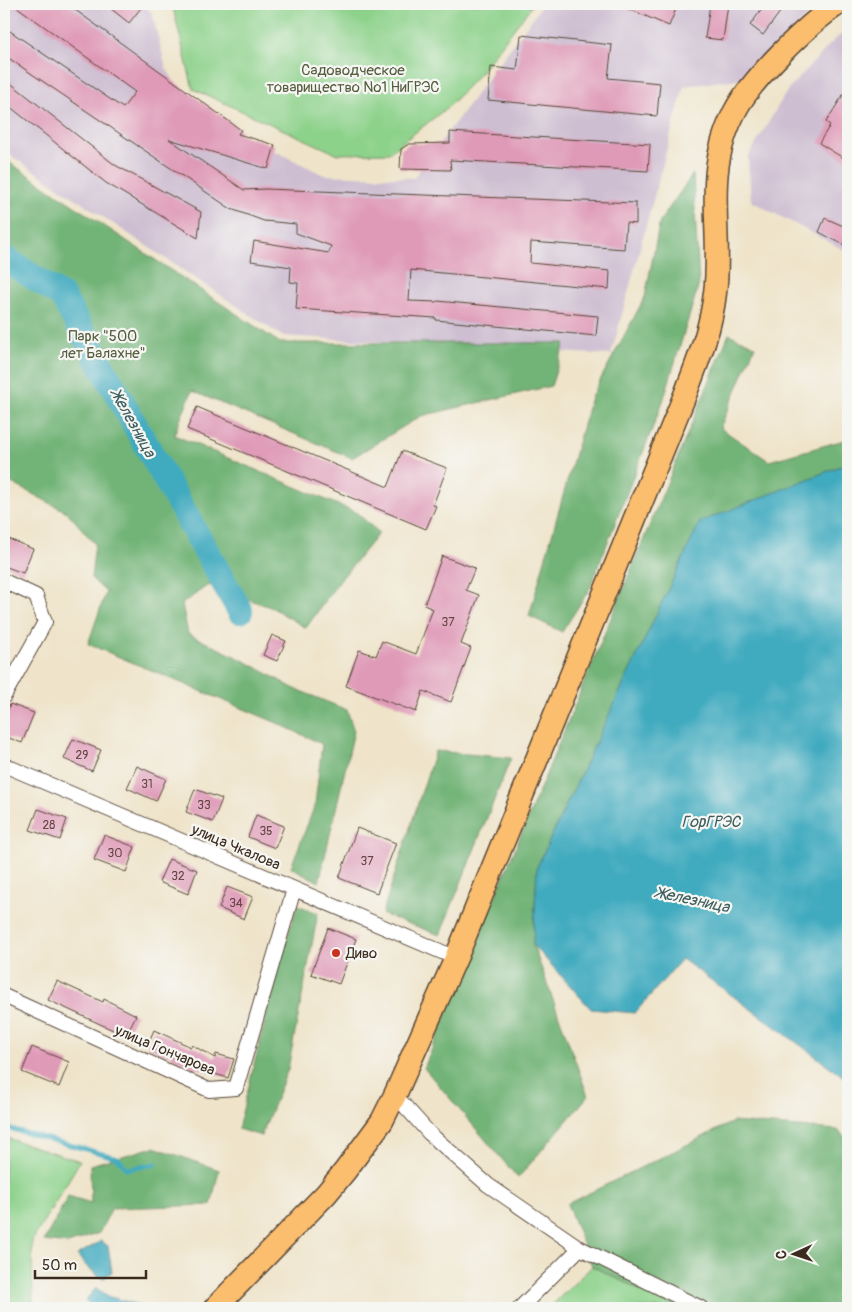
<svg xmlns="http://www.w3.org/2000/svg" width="852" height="1312" viewBox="0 0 852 1312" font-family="Pangolin,sans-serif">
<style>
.industrial{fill:#cebed1}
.green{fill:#8dd28b;stroke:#647e54}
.forest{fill:#72b477;stroke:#566f4a}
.water{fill:#40aabf;stroke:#3e6a6e}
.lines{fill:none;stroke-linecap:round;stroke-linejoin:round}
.stream{stroke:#40aabf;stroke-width:4.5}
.river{stroke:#40aabf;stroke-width:26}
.building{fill:#df9ab7}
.street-casing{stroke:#564638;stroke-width:16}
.primary-casing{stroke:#564638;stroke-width:25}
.street{stroke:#fff;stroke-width:14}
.primary{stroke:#fbbd6e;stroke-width:22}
.poi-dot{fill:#c8321e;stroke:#f6f6f2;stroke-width:2}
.labels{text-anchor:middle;stroke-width:4.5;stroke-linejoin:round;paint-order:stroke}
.number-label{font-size:12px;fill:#644644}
.park-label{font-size:15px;fill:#545c3f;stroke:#f6f6f2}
.street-label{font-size:15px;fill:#3b2a1e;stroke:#f6f6f2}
.poi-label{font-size:15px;fill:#3b2a1e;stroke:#f6f6f2;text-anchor:start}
.water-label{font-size:16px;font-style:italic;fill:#3d5d5e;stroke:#f6f6f2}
</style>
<rect width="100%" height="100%" fill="#f6f6f2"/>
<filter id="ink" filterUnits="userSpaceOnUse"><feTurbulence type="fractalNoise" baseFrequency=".02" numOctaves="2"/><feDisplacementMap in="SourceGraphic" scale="10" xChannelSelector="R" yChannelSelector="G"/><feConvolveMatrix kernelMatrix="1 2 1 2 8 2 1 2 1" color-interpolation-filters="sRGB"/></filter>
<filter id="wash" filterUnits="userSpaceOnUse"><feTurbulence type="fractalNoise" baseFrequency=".0096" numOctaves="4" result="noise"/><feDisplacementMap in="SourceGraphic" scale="20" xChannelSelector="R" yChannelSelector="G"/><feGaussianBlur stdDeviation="1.12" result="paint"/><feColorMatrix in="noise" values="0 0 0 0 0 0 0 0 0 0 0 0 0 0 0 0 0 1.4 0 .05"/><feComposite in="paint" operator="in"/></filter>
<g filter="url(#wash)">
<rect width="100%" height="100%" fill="#efe4ca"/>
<path class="industrial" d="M4 4H143L152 13 166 68 193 111 324 175 414 178 543 4H818L747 78 684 86 611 355 282 336 4 151Z
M848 29V252L751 201 748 157 787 91 834 40Z"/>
<path class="green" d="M172 4H533L481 72 448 107 389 153 337 154 193 89Z
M4 1137 80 1161 32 1241 33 1308H4Z
M592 1266 676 1308H549Z"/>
<path class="forest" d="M4 159 280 343H565L551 386 421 416 352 458 192 391 174 435 357 513 379 533 337 584 306 628 273 608 208 585 182 604 188 634 245 661 293 688 347 710 354 731 319 882 291 867 315 805 322 744 275 722 88 644 106 592 91 578 95 544 67 512 4 479Z
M693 174 699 284 663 401 589 590 562 632 529 616 591 397 645 297 660 221Z
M729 334 755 346 720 428 769 461 848 439V463L700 523 537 867 533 945 588 1096 518 1178 424 1068Z
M435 751 511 758 440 935 382 914Z
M297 905 318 913 288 1069 261 1136 238 1129 279 965Z
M733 1122 838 1130 848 1141V1308H676L592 1266 567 1204Z
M154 1147 219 1170 211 1205 112 1208 99 1233 68 1244 44 1241 68 1196 91 1203 90 1165Z"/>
<path class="water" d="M848 463V1080L682 959 635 1013 591 1009 533 945 537 867 700 522Z
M101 1241 108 1246 112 1272 103 1279 89 1269 77 1255Z
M96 1288 110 1297 133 1303 144 1308H92L85 1301Z"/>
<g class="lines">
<path class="stream" d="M4 1127 118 1158 127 1169 156 1164"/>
<path class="river" d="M4 258 62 296 240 611"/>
</g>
<g id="blocks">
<path class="building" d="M13 4H67L241 130 238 134 275 145 268 169 169 139 244 190 265 189 636 203V224L626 223 624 249 531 242 530 263 610 271 609 289 411 270 409 301 437 302V301L598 316 596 336 436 320V318L296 309 298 283 290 282 291 267 251 261 254 241 329 253 331 246 296 233V224L264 221 231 209 4 55V27L123 108 135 92Z
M105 4H144L129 23Z
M617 4H678L669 26Z
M710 4H728L723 40 705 38Z
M766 4H786L763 35 750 25Z
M521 35 612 45 608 78 660 83 657 116 488 100 491 67 517 70Z
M4 78 115 165 201 212 198 238 106 183 4 102Z
M848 87V161L819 143 830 125 826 122Z
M450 132 650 144 648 171 450 160 451 170 400 169 401 149 409 144 450 143Z
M825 218 848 228V247L819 232Z
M197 407 388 487 402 451 447 468 433 505 436 506 426 529 187 429Z
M4 537 33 549 23 573 4 566Z
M442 556 475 568 466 590 479 595 461 644 471 648 451 702 423 691 416 712 346 686 359 650 376 656 382 641 416 654 433 609 424 605Z
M272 635 286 641 277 661 263 655Z
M10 704 34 713 22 743 4 736V721Z
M73 739 101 750 92 771 64 759Z
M137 766 166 779 156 801 127 788Z
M195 789 222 799 213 822 186 812Z
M38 809 67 819 60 840 30 830Z
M256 815 284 826 275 848 248 837Z
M357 828 396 843 377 893 339 878Z
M104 835 135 847 126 872 94 860Z
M169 859 197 870 188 894 159 882Z
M227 887 253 897 244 919 219 908Z
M328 928 356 939 339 984 311 974Z
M57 981 103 1002 104 999 136 1015 126 1036 48 1000Z
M154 1030 191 1047 192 1045 215 1058 216 1054 234 1059 228 1078 195 1068V1069L165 1053 164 1055 147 1046Z
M32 1047 69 1062 59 1087 22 1072Z"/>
</g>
</g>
<g filter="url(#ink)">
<use href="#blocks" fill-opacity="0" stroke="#564638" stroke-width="1"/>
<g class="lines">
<defs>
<path id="street" d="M4 581 36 596 45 622 4 696
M4 765 456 958
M4 996 209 1090 236 1088 294 889
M395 1095 429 1133 488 1185 580 1248 520 1308
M580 1248 701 1308"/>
<path id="primary" d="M215 1308 326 1194 345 1171 382 1121 395 1095 456 958 685 395C698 361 711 329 715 293 720 257 714 219 716 183 717 158 723 135 734 113 751 79 807 25 838 4"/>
</defs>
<use href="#street" class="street-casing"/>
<use href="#primary" class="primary-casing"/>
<use href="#street" class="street"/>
<use href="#primary" class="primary"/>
</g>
</g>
<circle class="poi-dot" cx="336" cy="953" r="5"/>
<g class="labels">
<g class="number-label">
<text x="448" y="626">37</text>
<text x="82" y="759">29</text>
<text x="147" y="788">31</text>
<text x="204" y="809">33</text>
<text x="49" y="829">28</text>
<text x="266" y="835">35</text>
<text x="115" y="857">30</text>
<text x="367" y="865">37</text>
<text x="178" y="880">32</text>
<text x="236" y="907">34</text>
</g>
<g class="park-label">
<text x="353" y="75">Садоводческое<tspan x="353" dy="17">товарищество №1 НиГРЭС</tspan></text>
<text x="103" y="341">Парк "500<tspan x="103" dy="17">лет Балахне"</tspan></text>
</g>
<g class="street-label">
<text transform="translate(236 847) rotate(23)" y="5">улица Чкалова</text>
<text transform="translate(165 1050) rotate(23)" y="5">улица Гончарова</text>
</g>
<g class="poi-label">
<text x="346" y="958">Диво</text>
</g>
<g class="water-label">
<text transform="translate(134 423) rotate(61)" y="6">Железница</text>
<text x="711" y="827">ГорГРЭС</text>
<text transform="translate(693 899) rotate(12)" y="6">Железница</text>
</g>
</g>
<rect width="852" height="1312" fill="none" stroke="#f6f6f2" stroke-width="20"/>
<g transform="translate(794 1254) rotate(267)" stroke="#f6f6f2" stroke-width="4" paint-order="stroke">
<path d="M0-4L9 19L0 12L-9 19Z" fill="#3b2a1e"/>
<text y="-8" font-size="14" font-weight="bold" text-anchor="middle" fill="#3b2a1e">С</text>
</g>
<path d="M35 1270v8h111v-8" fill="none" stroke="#3b2a1e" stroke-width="2.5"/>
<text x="42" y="1270" font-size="15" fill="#3b2a1e" stroke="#f6f6f2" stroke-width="4" paint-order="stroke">50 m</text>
</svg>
